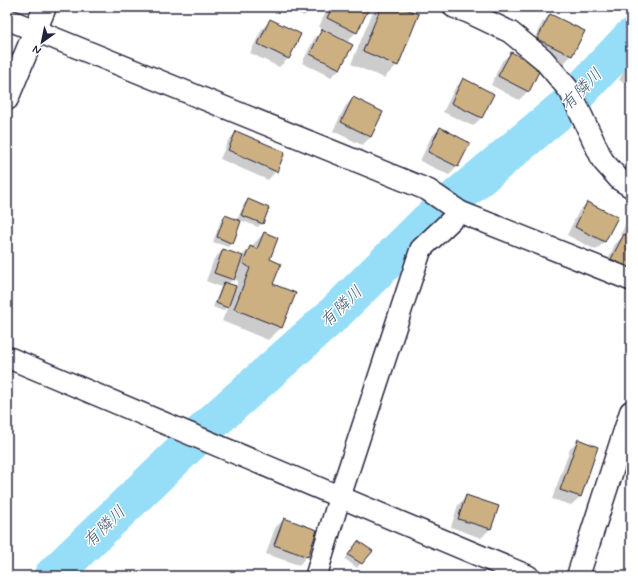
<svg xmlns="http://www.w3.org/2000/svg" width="638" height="583" viewBox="0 0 638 583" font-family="Mynerve,'Klee One',sans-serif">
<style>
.shadow{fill:#0003;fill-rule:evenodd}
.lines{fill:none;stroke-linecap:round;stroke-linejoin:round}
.river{stroke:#96ddf8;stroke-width:37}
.building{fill:#cdb082;stroke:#22223b}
.street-casing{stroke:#22223b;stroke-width:24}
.secondary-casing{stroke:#22223b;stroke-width:25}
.street{stroke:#fff;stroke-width:21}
.secondary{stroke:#fff;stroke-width:22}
.labels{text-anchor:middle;stroke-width:3;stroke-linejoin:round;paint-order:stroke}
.water-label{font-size:17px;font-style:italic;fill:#455a74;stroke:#fff}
</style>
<rect width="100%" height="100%" fill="#fff"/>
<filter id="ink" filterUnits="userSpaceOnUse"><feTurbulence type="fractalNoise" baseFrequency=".025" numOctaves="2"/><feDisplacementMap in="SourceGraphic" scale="8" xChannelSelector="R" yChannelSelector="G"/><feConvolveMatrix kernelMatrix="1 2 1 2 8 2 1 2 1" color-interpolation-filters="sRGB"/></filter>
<g filter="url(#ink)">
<path class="shadow" d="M286 7H312L304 16Z
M328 7H364L356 32 348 41 329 32 328 34 351 45 340 69 331 77 302 63 314 39 324 29 319 27Z
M378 7H398L397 65 384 78 351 64 372 14Z
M550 15 583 32 571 56 563 64 530 48 542 23Z
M271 20 299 35 288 59 279 67 250 53 262 29Z
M511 53 528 91 519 100 491 85 502 61Z
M631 56V86L619 80Z
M464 80 481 118 473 126 443 112 455 88Z
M353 98 371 137 362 145 333 131 345 107Z
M440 129 469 143 457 167 449 175 420 161 431 137Z
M236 132 276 171 268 180 220 159 228 141Z
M248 200 262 223 258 227 240 220 232 243 228 247 213 242 221 220 225 216 237 220 244 204Z
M587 203 605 241 596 250 567 235 579 211Z
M631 214V281L604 268 615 244 623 236 620 235Z
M264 233 272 284 295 293 281 328 268 340 222 321 228 306 223 311 213 307 221 287 206 281 214 259 223 250 241 257ZM234 278 238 281 236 287 228 284Z
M578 440 597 447 580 497 571 505 552 499 570 449Z
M467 496 497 507 490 529 481 538 451 527 458 505Z
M284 519 307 556 299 565 266 554 275 528Z
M358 542 371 551 357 568 345 559Z
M631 563V576H623Z"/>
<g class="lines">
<path class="river" d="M52 576 215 420 332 316 428 221 567 105 631 37"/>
</g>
<path class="building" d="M332 7H367L369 8 357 33 327 18Z
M381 7H401L419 14 398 66 363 51Z
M550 14 585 31 572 56 537 39Z
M270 19 301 34 289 59 258 44Z
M322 29 353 45 340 69 310 54Z
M511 52 541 67 529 92 498 76Z
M631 63V74L627 72Z
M463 78 494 94 482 118 451 103Z
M353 97 383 112 371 137 341 122Z
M440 127 470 143 458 167 428 152Z
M236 131 285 152 277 172 228 150Z
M248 199 269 208 263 224 241 215Z
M587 202 618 217 605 242 575 227Z
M225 215 241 221 233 244 217 237Z
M264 232 278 238 270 259 281 264 273 284 296 293 282 328 234 309 250 268 243 263 250 246 257 249Z
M624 234 631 238V269L611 259Z
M223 249 243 256 234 280 214 273Z
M224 282 236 286 228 308 216 303Z
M578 439 598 447 581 497 560 490Z
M466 495 499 506 491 529 458 519Z
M284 518 317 530 308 557 274 545Z
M358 541 373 551 362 564 348 555Z"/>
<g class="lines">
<defs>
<path id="street" d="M454 7 468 12 510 32 543 59 570 91 603 161 620 180 631 187
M7 19 428 190 460 212 631 280
M7 357 528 576
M316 576 340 496 421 249 460 212"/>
<path id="secondary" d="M7 99 45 7
M578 576 631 412"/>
</defs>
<use href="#street" class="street-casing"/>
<use href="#secondary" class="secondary-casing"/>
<use href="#street" class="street"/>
<use href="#secondary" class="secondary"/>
</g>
</g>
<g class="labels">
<g class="water-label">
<text transform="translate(581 89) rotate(-46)" y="6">有隣川</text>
<text transform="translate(341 306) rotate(-44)" y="6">有隣川</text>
<text transform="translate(104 526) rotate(-44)" y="6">有隣川</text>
</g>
</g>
<rect width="638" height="583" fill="none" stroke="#fff" stroke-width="24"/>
<rect x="12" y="12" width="614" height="559" fill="none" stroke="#22223b" stroke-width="1.5" filter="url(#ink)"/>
<g transform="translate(42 42) rotate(213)" stroke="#ffffff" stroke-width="3" paint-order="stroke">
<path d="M0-3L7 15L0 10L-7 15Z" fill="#22223b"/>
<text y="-6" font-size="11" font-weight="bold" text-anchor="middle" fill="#22223b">N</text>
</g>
</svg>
